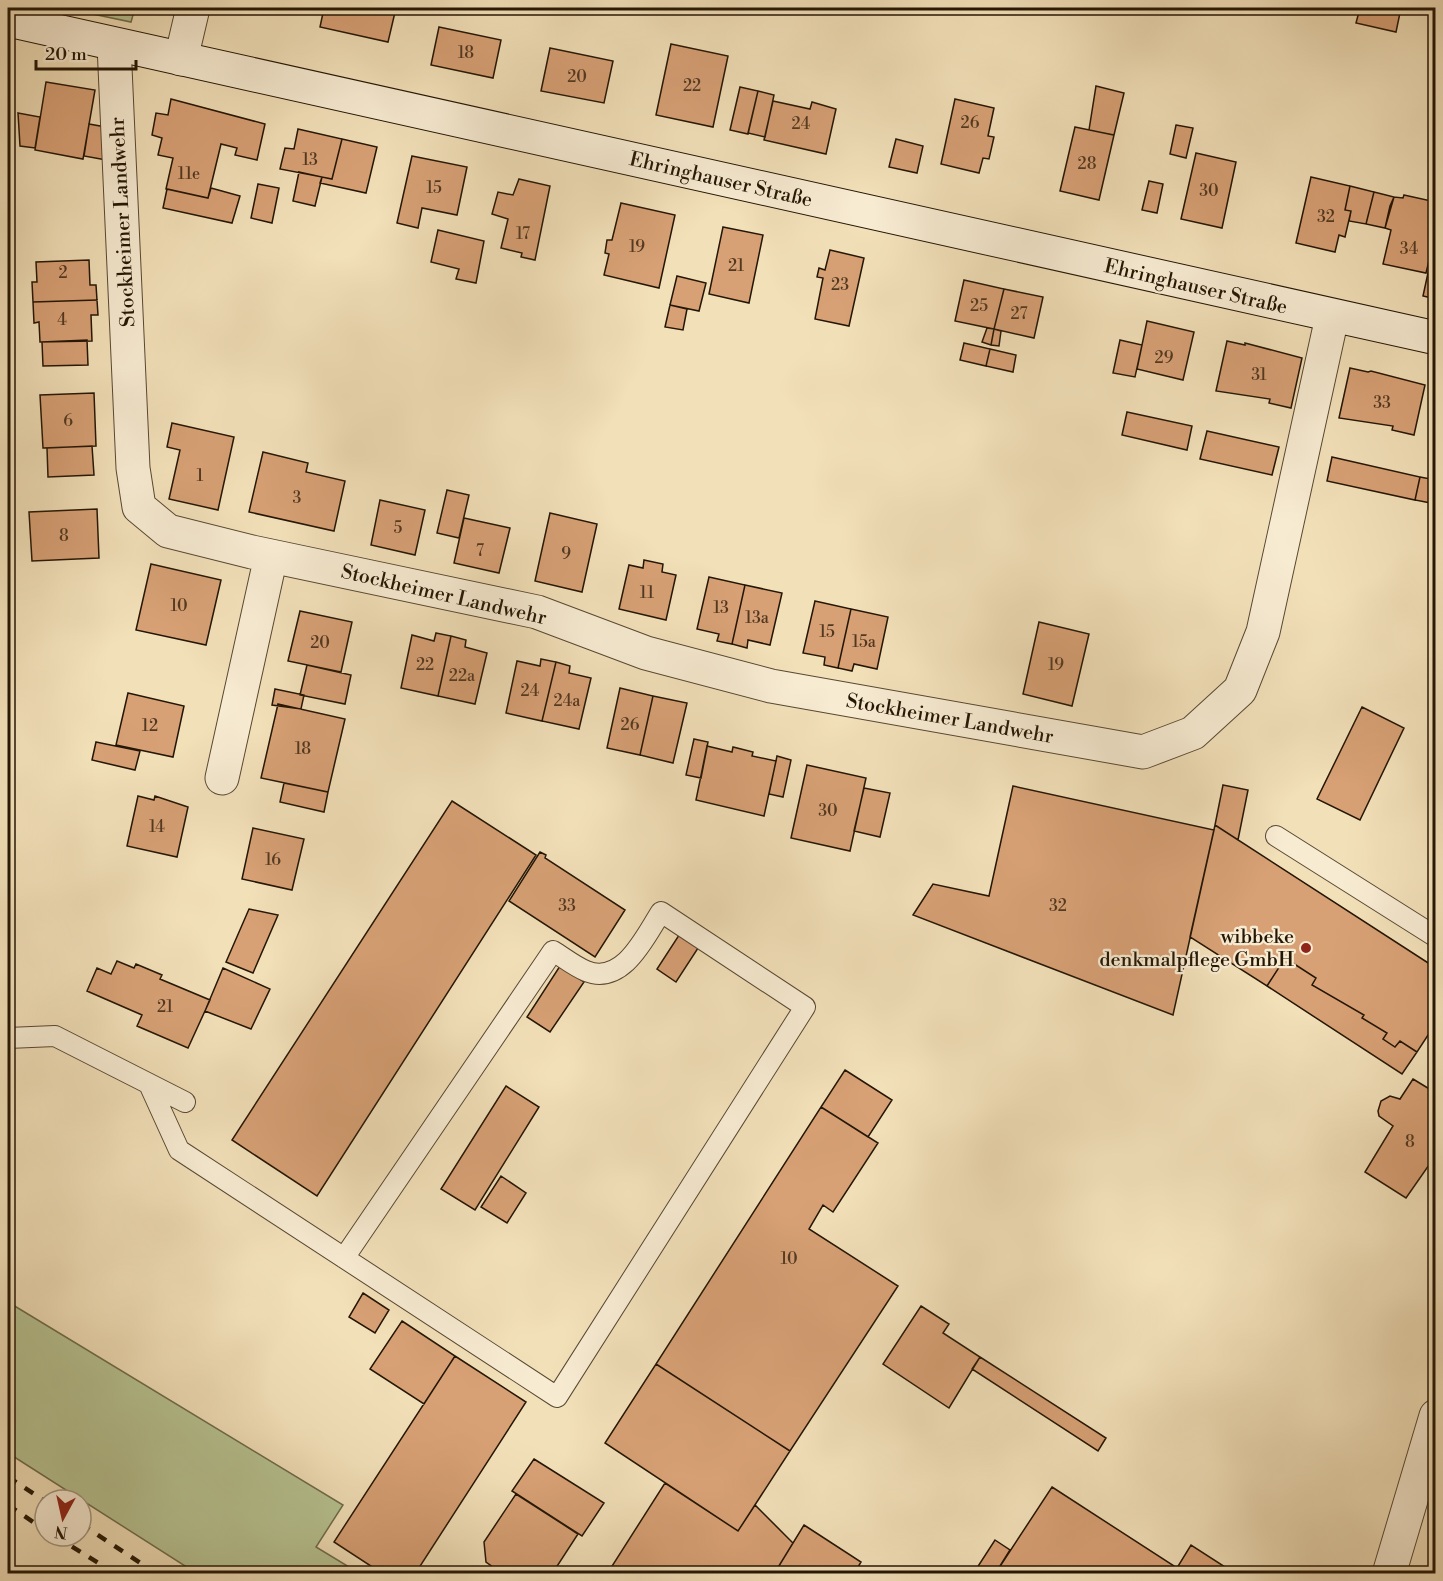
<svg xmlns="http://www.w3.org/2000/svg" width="1443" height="1581" viewBox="0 0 1443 1581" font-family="'Libre Bodoni',serif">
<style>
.green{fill:#b7c392;stroke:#6e6c4c;stroke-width:1.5}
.building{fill:#d7a075;stroke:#241605;stroke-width:1.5}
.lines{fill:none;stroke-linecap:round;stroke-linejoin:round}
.lane-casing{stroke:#584832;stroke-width:22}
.street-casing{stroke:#584832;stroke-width:35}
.secondary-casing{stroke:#241605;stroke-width:35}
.lane{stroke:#f7ebd2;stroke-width:20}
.street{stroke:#f7ebd2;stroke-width:33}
.secondary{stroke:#f7ebd2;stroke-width:33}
.rail{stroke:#241605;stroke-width:4.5;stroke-dasharray:10 10;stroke-linecap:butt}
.poi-dot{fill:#8f2418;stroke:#f7ebd2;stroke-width:2}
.labels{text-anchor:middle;stroke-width:4.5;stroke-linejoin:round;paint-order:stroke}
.number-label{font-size:16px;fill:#513821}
.street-label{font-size:20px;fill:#241605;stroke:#f7ebd2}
.poi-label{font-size:20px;fill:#241605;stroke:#f7ebd2;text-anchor:end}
</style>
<rect width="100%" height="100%" fill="#f2e0b9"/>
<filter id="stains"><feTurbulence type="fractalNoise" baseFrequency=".00333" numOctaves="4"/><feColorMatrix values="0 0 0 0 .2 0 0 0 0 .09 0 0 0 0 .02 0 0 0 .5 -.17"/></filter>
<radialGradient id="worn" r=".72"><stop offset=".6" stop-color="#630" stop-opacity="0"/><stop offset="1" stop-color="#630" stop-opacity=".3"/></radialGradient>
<path class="green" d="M64 8H135L131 22Z
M8 1302 343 1505 316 1547 359 1573H196L8 1453Z"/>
<path class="building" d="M324 8H396L388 42 320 27Z
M1289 8H1321L1319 14Z
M1360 8H1401L1396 32 1356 23Z
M439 27 501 40 493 78 431 65Z
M671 44 728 56 713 127 656 115Z
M550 48 613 61 604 103 541 91Z
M46 82 95 90 83 159 35 150Z
M1096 86 1124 93 1114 135 1089 130Z
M740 87 758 91 748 134 730 130Z
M758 91 774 95 765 137 748 133Z
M171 99 265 124 257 160 235 155 237 148 221 144 208 198 166 189 173 158 158 155 162 138 152 135 156 113 168 115Z
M955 99 994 108 988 136 994 137 989 159 983 158 979 173 941 164Z
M773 101 810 109 812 102 836 109 826 154 764 140Z
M18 113 40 117 35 148 20 146Z
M89 124 111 128 112 161 84 156Z
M1176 125 1193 128 1186 158 1170 154Z
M1075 127 1114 135 1099 200 1060 191Z
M298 129 342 139 332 179 280 169 285 148 294 149Z
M342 139 377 147 366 193 320 183 322 177 332 179Z
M896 139 923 146 917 173 889 167Z
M1196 153 1236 162 1222 228 1181 219Z
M412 156 467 167 457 215 422 208 418 228 397 223Z
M299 172 322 177 315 206 293 201Z
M1311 177 1350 186 1345 210 1351 211 1345 237 1339 235 1335 252 1296 243Z
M519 179 550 186 535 260 521 257 522 253 501 248 508 219 492 214 498 192 513 195Z
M1149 181 1163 184 1157 213 1142 210Z
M258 184 279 188 272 223 251 218Z
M1350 186 1374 192 1366 224 1349 221 1351 211 1345 210Z
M211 188 240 196 232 223 163 208 167 189 208 198Z
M1374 192 1394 197 1385 228 1366 224Z
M1404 195 1436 202V232L1426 273 1383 264 1391 230 1385 228 1390 206 1394 197 1403 198Z
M621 203 675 215 659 288 604 275 609 254 605 253 607 240H612Z
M723 227 763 235 749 303 709 294Z
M438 230 484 241 476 283 456 279 459 269 431 262Z
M1434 245H1436V299L1423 296Z
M830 250 864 258 849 326 815 319 823 278 817 277 819 268 825 270Z
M89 260 90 285H96L97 300 33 302 32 282H37L36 262Z
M677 276 706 283 699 311 670 305Z
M964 280 1004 289 994 329 955 321Z
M1004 289 1043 297 1034 338 994 329Z
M97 300 98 315H91L92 341 40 342 39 322 34 323 33 302Z
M670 305 687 309 683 330 665 327Z
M1147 321 1194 332 1183 380 1137 369Z
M987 328 994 329 991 345 982 342Z
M994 329 1001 331 999 346 991 345Z
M87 340 88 365 43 366 42 342Z
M1120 340 1142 345 1135 377 1113 373Z
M1227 341 1245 345V343L1302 358 1291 408 1269 403 1270 399 1216 391Z
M964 343 990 349 986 366 960 360Z
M990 349 1016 355 1013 372 986 366Z
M1350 368 1368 372 1371 371 1425 385 1414 435 1392 430 1393 426 1339 418Z
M94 393 96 446 43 448 40 395Z
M1127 412 1192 426 1187 450 1122 435Z
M172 423 234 437 218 510 169 499 180 450 167 447Z
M1207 431 1279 447 1272 475 1200 459Z
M92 446 94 475 48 477 47 448Z
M263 452 308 463 306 472 345 481 334 531 249 512Z
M1332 457 1420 477 1415 500 1327 481Z
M1420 477 1436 480V504L1415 500Z
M447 490 469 495 459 538 437 533Z
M380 500 425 510 415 555 371 545Z
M97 509 99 558 32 561 29 512Z
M550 513 597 524 582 592 535 581Z
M464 518 510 528 499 573 454 563Z
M644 560 663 564 662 572 676 575 666 620 619 609 629 565 643 568Z
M151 564 221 580 206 645 136 630Z
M709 577 745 585 732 644 717 641 719 634 697 629Z
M745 585 782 593 770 645 748 640 747 648 732 644Z
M815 601 851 609 838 668 824 665 825 657 803 653Z
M851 609 888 617 877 669 854 664 852 671 838 668Z
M300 611 352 622 341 672 288 661Z
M1039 622 1089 634 1072 706 1023 694Z
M436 633 451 636 438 696 401 688 412 635 434 641Z
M451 636 466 640 465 647 487 653 475 704 438 696Z
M541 659 556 662 542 721 506 713 517 661 540 666Z
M556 662 570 666 569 673 591 678 579 729 542 721Z
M307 665 351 675 345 704 300 695Z
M620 688 653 696 640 755 607 748Z
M275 689 304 695 301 709 272 705Z
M128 693 184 706 173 757 116 745Z
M653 696 687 703 673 763 640 755Z
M278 704 345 719 328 792 261 778Z
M1362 707 1404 728 1360 820 1317 799Z
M694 739 708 742 701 778 686 775Z
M96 742 140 751 135 770 92 760Z
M707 746 732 752 733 747 753 752 752 756 776 761 764 816 696 800Z
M777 756 791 760 783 797 769 794Z
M807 765 866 778 850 851 791 838Z
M284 783 328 792 324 812 280 802Z
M1223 785 1248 790 1238 840 1215 825Z
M1013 786 1214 830 1173 1015 913 915 933 884 989 896Z
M864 788 890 793 880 837 854 831Z
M138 796 154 800 155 796 188 807 177 857 127 846Z
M452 801 536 855 317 1196 232 1140Z
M1215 825 1436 968V1023L1417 1052 1400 1041 1395 1047 1383 1039 1387 1033 1362 1018 1364 1015 1312 985 1316 978 1285 958 1267 986 1190 937Z
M253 828 304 839 292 890 242 879Z
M540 852 546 855 545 858 625 910 595 957 509 901Z
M249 909 278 915 253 973 226 962Z
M683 929 702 942 676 982 657 969Z
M1285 958 1316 978 1312 985 1364 1015 1362 1018 1387 1033 1383 1039 1395 1047 1400 1041 1417 1052 1402 1074 1267 986Z
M117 961 134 968 136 964 162 975 160 979 210 1000 188 1048 137 1026 142 1015 87 991 97 968 111 974Z
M560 966 584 982 550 1032 527 1017Z
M223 968 270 989 251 1029 205 1011Z
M845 1070 892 1100 868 1137 821 1107Z
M1413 1079 1436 1093V1155L1406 1198 1365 1172 1393 1126 1379 1116 1378 1111 1381 1101 1390 1096 1400 1099Z
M506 1086 539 1107 475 1210 441 1189Z
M821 1107 878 1143 833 1212 823 1205 809 1229 898 1286 790 1451 656 1364Z
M501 1176 526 1193 507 1223 481 1207Z
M363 1293 389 1310 375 1333 349 1317Z
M921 1306 949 1324 943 1333 980 1357 949 1408 883 1364Z
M402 1321 455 1356 424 1404 370 1369Z
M455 1356 526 1402 415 1574H383L334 1542Z
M980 1357 1106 1438 1098 1451 972 1369Z
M656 1364 790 1451 738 1531 605 1443Z
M534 1459 604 1503 582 1536 512 1491Z
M665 1483 738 1531 755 1505 793 1543 774 1574H607Z
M1052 1487 1177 1568 1191 1545 1236 1574H995Z
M516 1494 578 1534 552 1574H503L486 1562 484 1542Z
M804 1525 861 1562 854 1574H774Z
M995 1540 1010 1550 995 1574H973Z"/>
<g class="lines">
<defs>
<path id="lane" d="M1276 836 1436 937
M8 1038 55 1036 185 1102
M149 1084 179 1150 557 1397 805 1007 661 912C645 937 623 986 586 971 574 966 563 957 553 951L344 1258"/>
<path id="street" d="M114 45 133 468 139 507 168 531 252 552 537 612 646 653 771 686 1143 752 1193 733 1240 690 1263 632 1332 317
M181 59 193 8
M222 778 271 556
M1389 1574 1436 1416"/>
<path id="secondary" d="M8 20 1436 338"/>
</defs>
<use href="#lane" class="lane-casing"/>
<use href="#street" class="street-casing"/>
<use href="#secondary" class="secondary-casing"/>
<use href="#lane" class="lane"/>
<use href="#street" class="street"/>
<use href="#secondary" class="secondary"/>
<path class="rail" d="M8 1477 45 1501
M8 1505 45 1530
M81 1524 157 1574
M55 1536 116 1574"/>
</g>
<circle class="poi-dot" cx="1306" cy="948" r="6"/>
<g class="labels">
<g class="number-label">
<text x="466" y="58">18</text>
<text x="577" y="82">20</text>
<text x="692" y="91">22</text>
<text x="970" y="128">26</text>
<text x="801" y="129">24</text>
<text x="310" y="165">13</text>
<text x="1087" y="169">28</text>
<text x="189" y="179">11e</text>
<text x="434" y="193">15</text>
<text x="1209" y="196">30</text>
<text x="1326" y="222">32</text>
<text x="523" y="239">17</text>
<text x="637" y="252">19</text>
<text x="1409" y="254">34</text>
<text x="736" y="271">21</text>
<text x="63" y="278">2</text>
<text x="840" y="290">23</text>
<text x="979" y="311">25</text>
<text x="1019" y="319">27</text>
<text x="62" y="325">4</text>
<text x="1164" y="363">29</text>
<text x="1259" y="380">31</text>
<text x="1382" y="408">33</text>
<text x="68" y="426">6</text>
<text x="200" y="481">1</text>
<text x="297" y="503">3</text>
<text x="398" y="533">5</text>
<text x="64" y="541">8</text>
<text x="480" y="556">7</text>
<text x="566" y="559">9</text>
<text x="647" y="598">11</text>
<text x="179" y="611">10</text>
<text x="721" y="613">13</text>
<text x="757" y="623">13a</text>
<text x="827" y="637">15</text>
<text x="864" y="647">15a</text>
<text x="320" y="648">20</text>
<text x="425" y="670">22</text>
<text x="1056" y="670">19</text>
<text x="462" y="681">22a</text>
<text x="530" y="696">24</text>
<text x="567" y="706">24a</text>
<text x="630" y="730">26</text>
<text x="150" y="731">12</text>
<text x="303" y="754">18</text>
<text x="828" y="816">30</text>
<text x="157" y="832">14</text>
<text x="273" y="865">16</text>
<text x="567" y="911">33</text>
<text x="1058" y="911">32</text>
<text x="165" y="1012">21</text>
<text x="1410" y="1147">8</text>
<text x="789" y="1264">10</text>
</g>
<g class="street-label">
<text transform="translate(721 179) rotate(13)" y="7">Ehringhauser Straße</text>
<text transform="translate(122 222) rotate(-93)" y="7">Stockheimer Landwehr</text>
<text transform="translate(1196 286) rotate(13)" y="7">Ehringhauser Straße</text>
<text transform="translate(444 594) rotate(13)" y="7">Stockheimer Landwehr</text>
<text transform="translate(950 718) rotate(10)" y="7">Stockheimer Landwehr</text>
</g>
<g class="poi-label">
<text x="1294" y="943">wibbeke<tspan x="1294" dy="23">denkmalpflege GmbH</tspan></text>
</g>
</g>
<rect width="1443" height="1581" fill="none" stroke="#f2e0b9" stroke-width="30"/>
<rect x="9" y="9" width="1425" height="1563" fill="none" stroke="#241605" stroke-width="3"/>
<rect x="15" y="15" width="1413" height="1551" fill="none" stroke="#241605" stroke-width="1.5"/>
<g transform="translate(63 1518) rotate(188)"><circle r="28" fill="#f7ebd2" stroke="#a39680" stroke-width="1.5"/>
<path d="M0-4.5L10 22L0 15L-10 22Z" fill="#8f2418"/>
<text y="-9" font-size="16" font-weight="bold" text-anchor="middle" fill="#241605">N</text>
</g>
<path d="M36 60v9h100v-9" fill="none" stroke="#241605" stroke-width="3"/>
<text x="45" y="60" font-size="18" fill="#241605" stroke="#f7ebd2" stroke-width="4.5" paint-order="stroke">20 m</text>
<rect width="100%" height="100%" filter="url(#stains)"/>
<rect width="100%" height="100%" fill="url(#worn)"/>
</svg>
